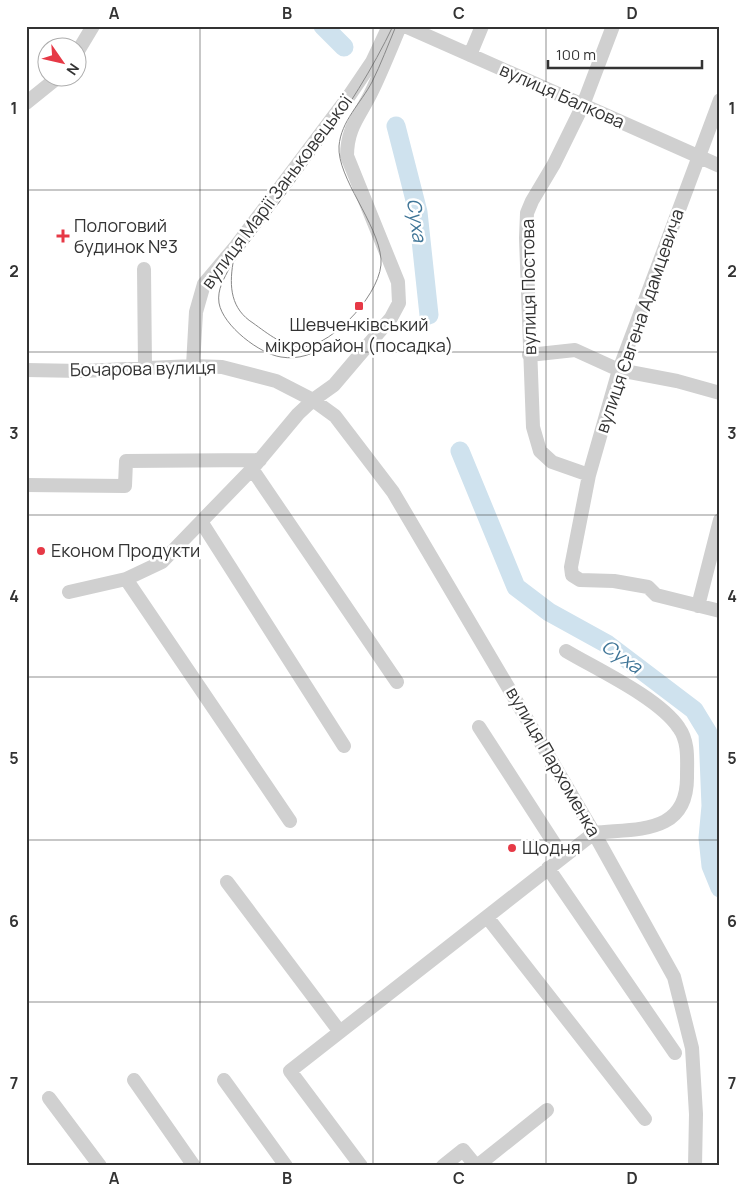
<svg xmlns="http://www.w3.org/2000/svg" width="746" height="1192" viewBox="0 0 746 1192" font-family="Manrope,sans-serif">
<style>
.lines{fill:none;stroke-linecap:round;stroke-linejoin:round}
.river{stroke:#cfe2ee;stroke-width:19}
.minor{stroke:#d0d0d0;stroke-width:14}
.tram{stroke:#888;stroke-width:1}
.grid{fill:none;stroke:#333;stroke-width:1;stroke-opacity:0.55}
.poi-dot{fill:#e63946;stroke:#fff;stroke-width:2}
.labels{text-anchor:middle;stroke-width:5;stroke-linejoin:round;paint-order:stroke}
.street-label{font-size:18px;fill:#333;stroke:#fff}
.poi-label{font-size:18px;fill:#333;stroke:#fff;text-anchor:start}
.water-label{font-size:19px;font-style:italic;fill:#3f7597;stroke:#fff}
.neatline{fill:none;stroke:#333;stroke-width:2}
.grid-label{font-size:16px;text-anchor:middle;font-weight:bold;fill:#333}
</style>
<rect width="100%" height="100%" fill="#fff"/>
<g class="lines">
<path class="river" d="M323 26 344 47
M396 126 418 212 429 315
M460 451 516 587 549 612 607 644 694 710 708 733 711 806 708 838 711 866 720 888"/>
<path class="minor" d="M405 26 720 166
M78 51 93 26
M470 55 482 26
M720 100 619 370 589 475 571 567 572 575 580 580 614 581 648 587 656 595 720 611
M26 103 57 78
M144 269 145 367
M529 355 575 350 619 370 677 381 720 393
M193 366 196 312 204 284 236 246 349 96 372 62 389 26
M26 370 82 371 193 366 222 367 276 381 313 400 335 416 393 492 594 833 674 977 692 1048 696 1114 695 1166
M252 469 397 682
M589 475 552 462 540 451 533 427 526 238 527 213 532 201 554 164 583 105 613 26
M26 485 125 486 126 461 260 460
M202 523 344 746
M126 579 290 821
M69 592 126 579 162 562 252 469 298 414 313 400 334 385 351 365 391 318 399 303 398 282 347 156C347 127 360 116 372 91 382 70 391 48 400 26
M698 606 720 520
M479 727 563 857
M548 868 675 1053
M227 882 340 1032
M487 917 645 1119
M134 1080 194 1166
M224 1080 286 1166
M49 1098 100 1166
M361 1166 290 1071 594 833C637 828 688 835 687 776 687 760 689 742 679 728 659 698 598 670 566 651
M443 1166 463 1150 476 1166
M477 1166 547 1110"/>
<path class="tram" d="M393 26C352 112 290 187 233 263 229 287 231 309 253 323 267 333 285 348 303 347 334 345 384 290 381 259 378 223 337 178 339 146 341 121 361 103 372 82 381 64 388 45 396 26
M230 267C224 279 217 289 219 303 223 326 260 354 281 357 298 360 315 354 328 344"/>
</g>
<path class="grid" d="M200 26V1166M373 26V1166M546 26V1166M26 190H720M26 352H720M26 515H720M26 677H720M26 840H720M26 1002H720"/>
<g class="poi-dot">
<path d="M60.5 228.5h5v5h5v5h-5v5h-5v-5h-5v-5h5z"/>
<rect x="354" y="301" width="10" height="10" rx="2.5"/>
<circle cx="41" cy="551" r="5"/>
<circle cx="512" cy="848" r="5"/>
</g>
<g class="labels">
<g class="street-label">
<text transform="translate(562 96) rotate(24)" y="6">вулиця Балкова</text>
<text transform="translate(277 192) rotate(-53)" y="6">вулиця Марії Заньковецької</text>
<text transform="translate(529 287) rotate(-91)" y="6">вулиця Постова</text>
<text transform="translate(640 321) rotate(-71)" y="6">вулиця Євгена Адамцевича</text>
<text transform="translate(143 369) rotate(-1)" y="6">Бочарова вулиця</text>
<text transform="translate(553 762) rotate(60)" y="6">вулиця Пархоменка</text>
</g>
<g class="poi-label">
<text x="74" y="232">Пологовий<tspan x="74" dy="21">будинок №3</tspan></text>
<text x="359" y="331" text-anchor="middle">Шевченківський<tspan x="359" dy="21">мікрорайон (посадка)</tspan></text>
<text x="51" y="557">Економ Продукти</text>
<text x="522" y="854">Щодня</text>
</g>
<g class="water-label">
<text transform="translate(417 220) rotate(81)" y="7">Суха</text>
<text transform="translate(622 656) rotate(35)" y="7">Суха</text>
</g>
</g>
<rect width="746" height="1192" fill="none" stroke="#ffffff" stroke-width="55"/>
<g transform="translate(62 62) rotate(124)"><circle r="24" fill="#ffffff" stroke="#adadad"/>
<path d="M0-4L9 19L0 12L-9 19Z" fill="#e63946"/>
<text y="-8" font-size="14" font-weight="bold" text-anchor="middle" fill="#333333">N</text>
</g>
<path d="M548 60v8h154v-8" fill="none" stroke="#333333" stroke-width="2.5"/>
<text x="556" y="60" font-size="15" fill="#333333" stroke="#ffffff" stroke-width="4" paint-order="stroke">100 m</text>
<rect x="28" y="28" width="690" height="1136" class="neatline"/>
<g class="grid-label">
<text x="114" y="19">A</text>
<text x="287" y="19">B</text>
<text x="459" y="19">C</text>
<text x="632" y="19">D</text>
<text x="14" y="114">1</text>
<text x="732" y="114">1</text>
<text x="14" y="277">2</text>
<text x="732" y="277">2</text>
<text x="14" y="439">3</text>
<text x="732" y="439">3</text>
<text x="14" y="602">4</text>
<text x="732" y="602">4</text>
<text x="14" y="764">5</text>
<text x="732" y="764">5</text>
<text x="14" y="927">6</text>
<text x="732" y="927">6</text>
<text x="14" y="1089">7</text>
<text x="732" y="1089">7</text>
<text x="114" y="1184">A</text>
<text x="287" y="1184">B</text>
<text x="459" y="1184">C</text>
<text x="632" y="1184">D</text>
</g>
</svg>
